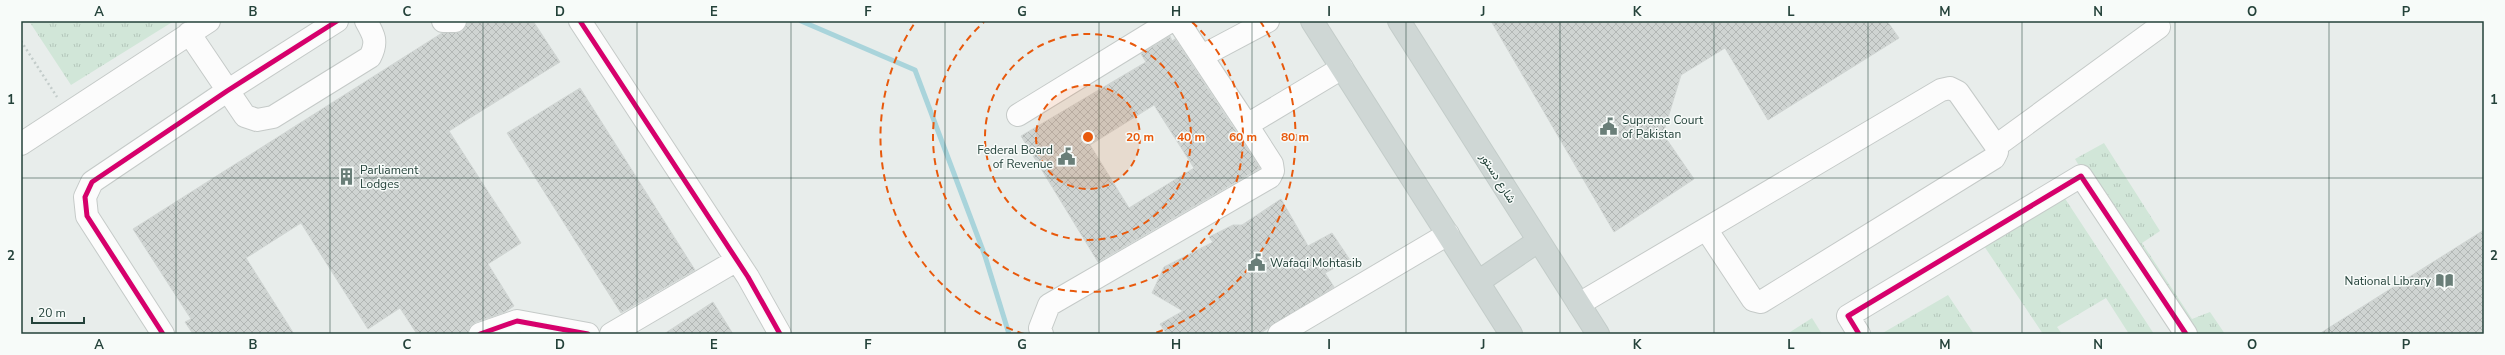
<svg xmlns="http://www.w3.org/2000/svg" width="2505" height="355" viewBox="0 0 2505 355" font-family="'Nunito Sans',Vazirmatn,sans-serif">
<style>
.grass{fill:url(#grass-tufts)}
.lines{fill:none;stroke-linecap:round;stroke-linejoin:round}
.stream{stroke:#a9d4db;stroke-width:5}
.building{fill:url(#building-cross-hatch);stroke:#d1d6d4;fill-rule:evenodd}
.minor-casing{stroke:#c5cac8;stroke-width:24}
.major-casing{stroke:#c3ccc9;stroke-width:24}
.path{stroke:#c3ccca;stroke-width:2.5;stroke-dasharray:2 3;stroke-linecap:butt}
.minor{stroke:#fcfcfc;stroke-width:22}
.major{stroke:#cfd7d5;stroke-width:22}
.cycleway-casing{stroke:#f7fbf9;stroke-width:8}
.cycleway{stroke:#d6006c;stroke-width:5}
.grid{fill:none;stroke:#24423a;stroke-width:1;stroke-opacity:0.55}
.ring{fill:none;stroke:#e8590c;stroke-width:2;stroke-dasharray:7 5}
.labels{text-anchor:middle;stroke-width:3;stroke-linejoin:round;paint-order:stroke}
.poi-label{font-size:12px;fill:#24423a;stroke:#f7fbf9;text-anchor:start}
.street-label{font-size:12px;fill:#24423a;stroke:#f7fbf9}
.centre{fill:#e8590c;stroke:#f7fbf9;stroke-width:2}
.ring-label{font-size:12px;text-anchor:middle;font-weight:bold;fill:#e8590c;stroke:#f7fbf9;stroke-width:3;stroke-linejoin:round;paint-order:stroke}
.neatline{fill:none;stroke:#24423a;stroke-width:1.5}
.grid-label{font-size:13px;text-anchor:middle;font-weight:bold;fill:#24423a}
</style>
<defs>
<pattern id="grass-tufts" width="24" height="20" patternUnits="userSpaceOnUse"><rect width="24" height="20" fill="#d1e6d8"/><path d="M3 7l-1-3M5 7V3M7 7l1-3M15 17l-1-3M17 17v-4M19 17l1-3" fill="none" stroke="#b3c6ba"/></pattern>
<pattern id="building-cross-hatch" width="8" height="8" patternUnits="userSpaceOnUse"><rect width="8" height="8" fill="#cfd4d2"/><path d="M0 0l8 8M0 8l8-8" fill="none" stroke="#b2b7b5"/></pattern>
</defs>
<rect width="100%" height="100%" fill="#e8edeb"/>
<path class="grass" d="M29 21H174L71 85Z
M2104 143 2160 231 2142 243 2192 319 2210 312 2225 334H2190L2081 169 2075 159Z
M2062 194 2154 334H2129L2106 298 2057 327 2062 334H2043L1982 243Z
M1948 295 1974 334H1881Z
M1812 318 1822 334H1787Z"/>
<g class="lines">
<path class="stream" d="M801 21 915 70 985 256 1009 334"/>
</g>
<path class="building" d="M467 21H533L560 62 449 131 521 243 488 264 514 306 505 312 476 322 470 326 468 334H417L400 308 368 329 301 223 246 258 294 334H193L185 322 191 319 133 229 442 33 462 32Z
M1491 21H1887L1899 38 1768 120 1725 48 1681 75 1663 134 1694 179 1614 232Z
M1170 36 1172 41 1175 39 1260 168 1098 262 1021 136 1146 62 1141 54ZM1154 105 1194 168 1129 208 1090 145Z
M580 88 695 270 621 313 507 133Z
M1281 199 1308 246 1332 233 1350 260 1325 273 1334 287 1259 334H1167L1160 324 1183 311 1152 293 1164 267 1213 242 1209 237 1233 225H1242Z
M2484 230V331L2479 334H2319Z
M713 302 733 334H664Z"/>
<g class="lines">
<defs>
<path id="minor" d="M443 21H455
M580 21 748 277 780 334
M1178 21 1247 125 1342 68
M189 33 245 116 257 120 273 117 370 57C378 42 374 35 366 21
M1202 56 1268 21
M1018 115 1171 21
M21 144 209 21
M1706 229 1753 300 1761 302 1994 158 1997 152 1996 146
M1579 304 1941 90 1950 88 1958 92 1996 146 2159 27
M163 334 87 216 85 197 92 182 227 91 337 21
M480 334 517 321 588 334
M611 334 737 260
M1042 334 1040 328 1049 305 1270 177 1273 171 1272 164 1247 125
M1279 334 1448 234
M1859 334 1848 316 2081 176 2186 334"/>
<path id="major" d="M1312 21 1511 334
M1399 21 1598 334
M1478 282 1538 241"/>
</defs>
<use href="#minor" class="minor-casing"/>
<use href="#major" class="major-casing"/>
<path class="path" d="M21 41 57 97"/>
<use href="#minor" class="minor"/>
<use href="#major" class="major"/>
<defs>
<path id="cycleway" d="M580 21 748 277 780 334
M163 334 87 216 85 197 92 182 227 91 337 21
M480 334 517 321 588 334
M1859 334 1848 316 2081 176 2186 334"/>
</defs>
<use href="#cycleway" class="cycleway-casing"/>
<use href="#cycleway" class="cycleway"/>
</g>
<path class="grid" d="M176 21V334M330 21V334M483 21V334M637 21V334M791 21V334M945 21V334M1099 21V334M1252 21V334M1406 21V334M1560 21V334M1714 21V334M1868 21V334M2022 21V334M2175 21V334M2329 21V334M21 178H2484"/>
<circle cx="1088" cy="137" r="52" fill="#e8590c" fill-opacity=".12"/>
<g class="ring">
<circle cx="1088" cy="137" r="52"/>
<circle cx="1088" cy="137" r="103"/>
<path d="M1192 22A155 155 0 1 1 984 22"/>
<path d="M1024 334A207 207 0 0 1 916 21M1260 21A207 207 0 0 1 1152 334"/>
</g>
<defs>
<symbol id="civic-bare" viewBox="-9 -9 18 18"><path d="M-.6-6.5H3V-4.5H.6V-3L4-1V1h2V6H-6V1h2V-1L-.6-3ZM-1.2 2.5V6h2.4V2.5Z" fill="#697e78" stroke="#f7fbf9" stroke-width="2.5" paint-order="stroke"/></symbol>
<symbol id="building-bare" viewBox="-9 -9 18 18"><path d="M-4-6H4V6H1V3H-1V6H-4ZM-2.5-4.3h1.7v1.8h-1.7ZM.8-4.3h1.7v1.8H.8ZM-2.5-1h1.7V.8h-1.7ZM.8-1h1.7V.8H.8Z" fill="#697e78" stroke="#f7fbf9" stroke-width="2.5" paint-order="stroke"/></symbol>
<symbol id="library-bare" viewBox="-9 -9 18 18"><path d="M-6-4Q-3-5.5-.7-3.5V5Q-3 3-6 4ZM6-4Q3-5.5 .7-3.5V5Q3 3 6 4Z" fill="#697e78" stroke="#f7fbf9" stroke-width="2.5" paint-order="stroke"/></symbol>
</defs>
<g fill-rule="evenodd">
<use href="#civic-bare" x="1596" y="114" width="25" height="25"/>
<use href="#civic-bare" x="1054" y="144" width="25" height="25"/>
<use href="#building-bare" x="334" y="164" width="25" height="25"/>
<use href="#civic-bare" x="1244" y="250" width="25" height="25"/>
<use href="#library-bare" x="2432" y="268" width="25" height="25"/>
</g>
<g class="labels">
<g class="poi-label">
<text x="1622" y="124">Supreme Court<tspan x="1622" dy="14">of Pakistan</tspan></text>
<text x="1053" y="154" text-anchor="end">Federal Board<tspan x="1053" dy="14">of Revenue</tspan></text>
<text x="360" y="174">Parliament<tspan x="360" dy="14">Lodges</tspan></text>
<text x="1270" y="267">Wafaqi Mohtasib</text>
<text x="2431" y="285" text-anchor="end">National Library</text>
</g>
<g class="street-label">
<text transform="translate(1498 178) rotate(58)" y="4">شارع دستور</text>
</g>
</g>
<circle cx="1088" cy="137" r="6" class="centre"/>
<g class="ring-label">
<text x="1140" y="141">20 m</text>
<text x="1191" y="141">40 m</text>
<text x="1243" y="141">60 m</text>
<text x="1295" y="141">80 m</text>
</g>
<rect width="2505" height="355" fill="none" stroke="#f7fbf9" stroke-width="44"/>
<path d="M32 317v6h52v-6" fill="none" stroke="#24423a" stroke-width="2"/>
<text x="38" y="317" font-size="12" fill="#24423a" stroke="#f7fbf9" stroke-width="3" paint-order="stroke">20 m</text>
<rect x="22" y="22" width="2461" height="311" class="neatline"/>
<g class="grid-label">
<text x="99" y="16">A</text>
<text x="253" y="16">B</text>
<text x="407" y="16">C</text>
<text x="560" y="16">D</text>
<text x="714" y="16">E</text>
<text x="868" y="16">F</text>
<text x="1022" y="16">G</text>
<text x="1176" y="16">H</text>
<text x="1329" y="16">I</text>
<text x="1483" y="16">J</text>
<text x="1637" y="16">K</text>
<text x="1791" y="16">L</text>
<text x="1945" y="16">M</text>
<text x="2098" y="16">N</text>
<text x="2252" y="16">O</text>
<text x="2406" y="16">P</text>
<text x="11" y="104">1</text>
<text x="2494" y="104">1</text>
<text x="11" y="260">2</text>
<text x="2494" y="260">2</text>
<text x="99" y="349">A</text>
<text x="253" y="349">B</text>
<text x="407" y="349">C</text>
<text x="560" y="349">D</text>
<text x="714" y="349">E</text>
<text x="868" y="349">F</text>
<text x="1022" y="349">G</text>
<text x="1176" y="349">H</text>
<text x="1329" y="349">I</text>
<text x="1483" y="349">J</text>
<text x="1637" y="349">K</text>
<text x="1791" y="349">L</text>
<text x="1945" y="349">M</text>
<text x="2098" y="349">N</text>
<text x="2252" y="349">O</text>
<text x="2406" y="349">P</text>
</g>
</svg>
